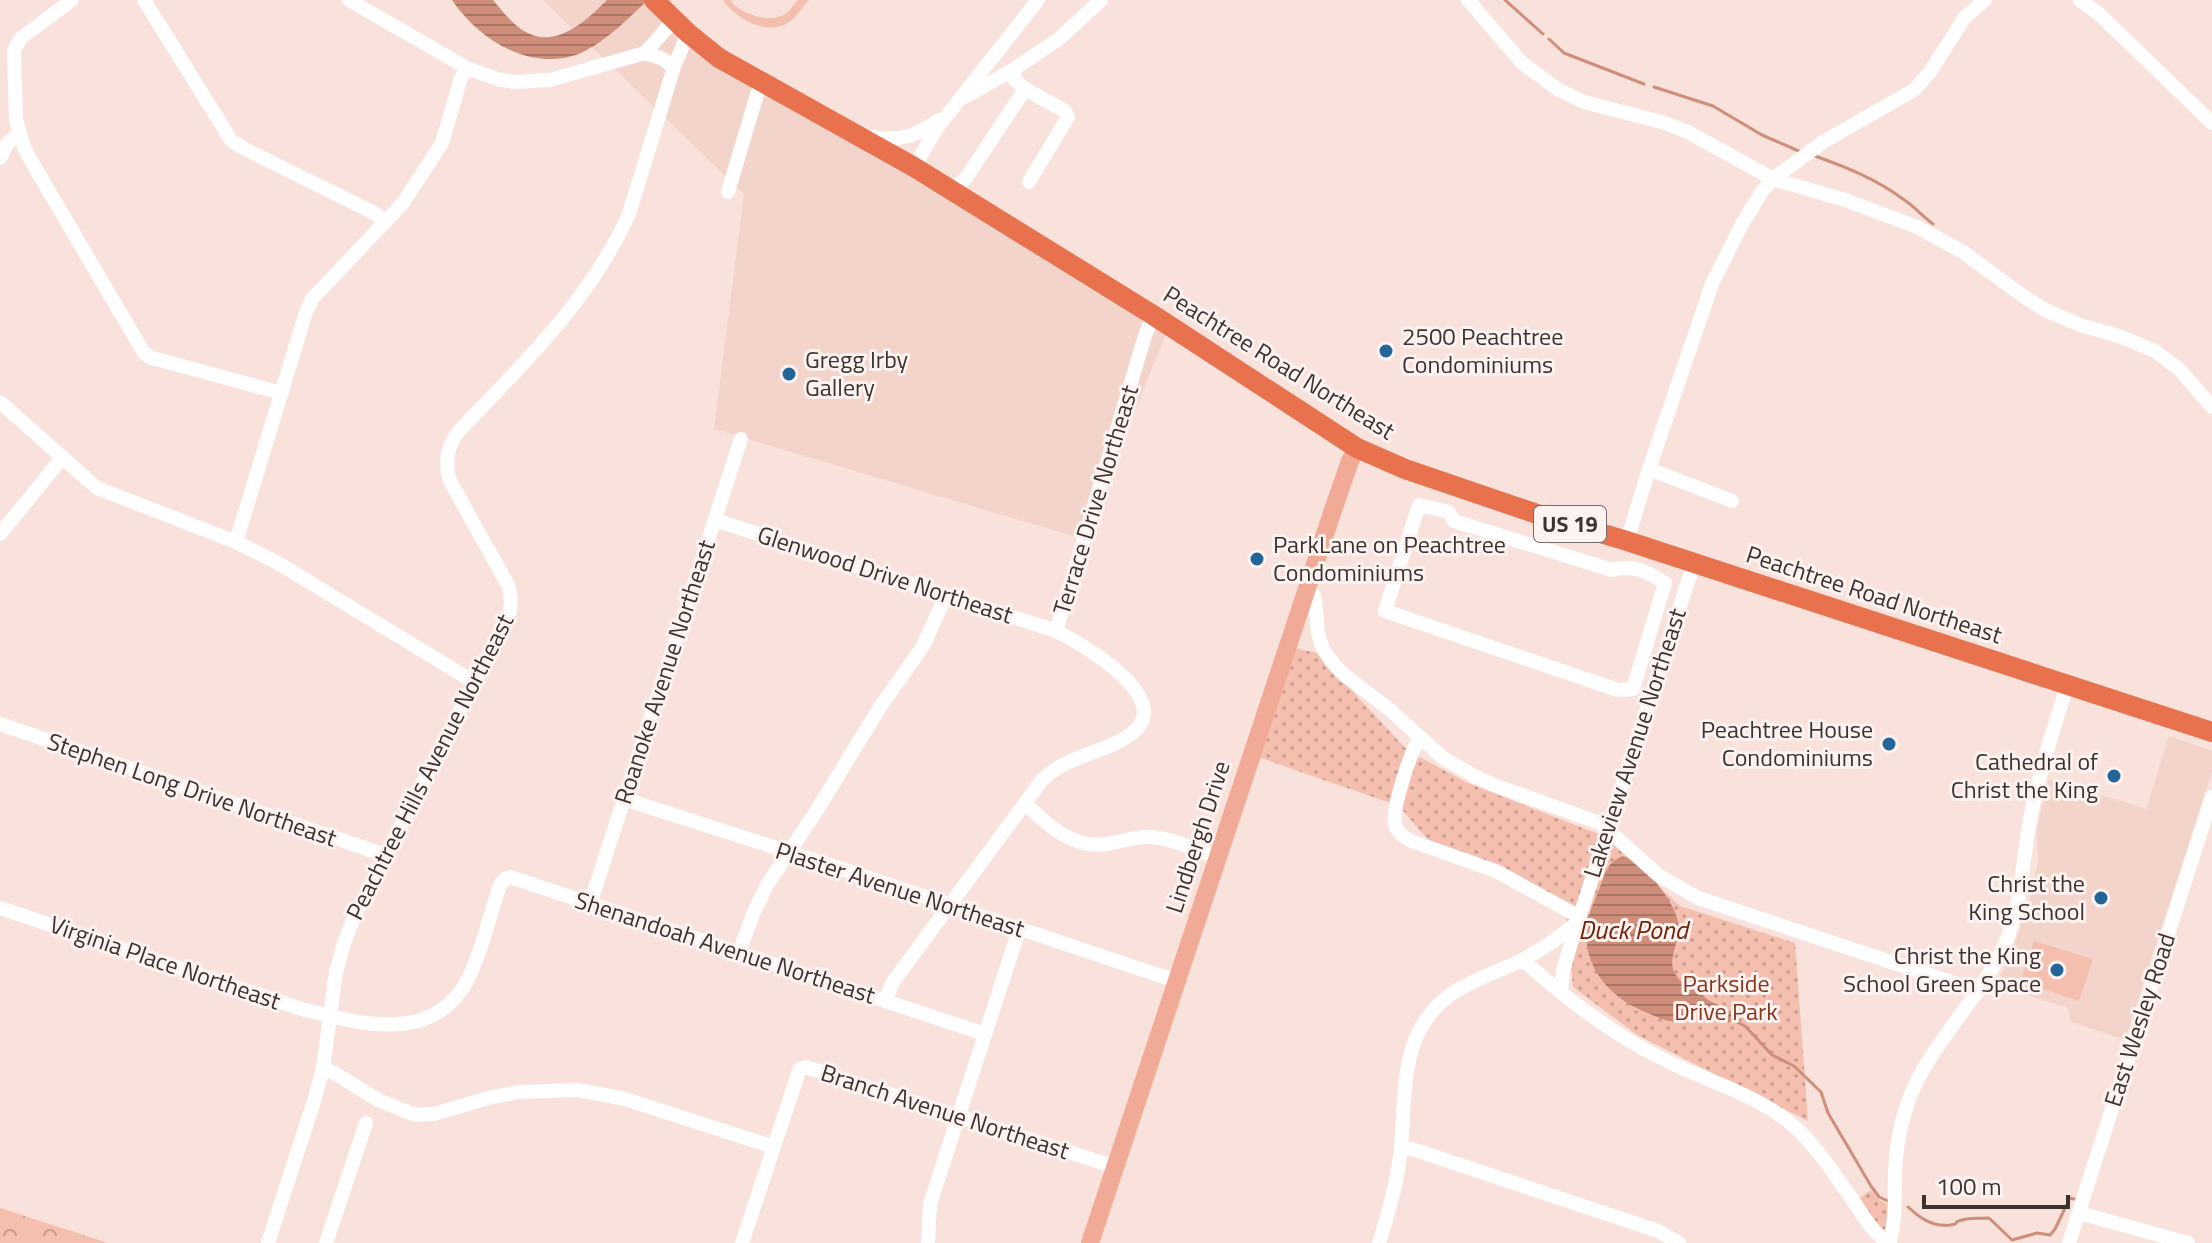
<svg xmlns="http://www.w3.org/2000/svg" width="2212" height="1243" viewBox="0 0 2212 1243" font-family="'Titillium Web',sans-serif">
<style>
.built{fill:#f2d4cb}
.forest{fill:url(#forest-crowns)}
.park{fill:url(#park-dots)}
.garden{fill:#f4bfaf}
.water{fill:url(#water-rules)}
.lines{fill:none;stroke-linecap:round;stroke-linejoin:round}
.stream{stroke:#cf8e7a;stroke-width:3}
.minor{stroke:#fff;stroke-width:14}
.major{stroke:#f1aa95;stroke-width:18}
.highway{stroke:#e8724e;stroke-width:20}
.poi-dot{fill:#236499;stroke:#fcf3f0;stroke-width:3}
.labels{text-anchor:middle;stroke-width:6;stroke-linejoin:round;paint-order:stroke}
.shield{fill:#fcf3f0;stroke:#766d6a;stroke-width:2}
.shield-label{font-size:22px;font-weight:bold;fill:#3c3330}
.poi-label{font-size:24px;fill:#3c3330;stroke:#fcf3f0;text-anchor:end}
.street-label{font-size:24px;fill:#3c3330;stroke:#fcf3f0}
.park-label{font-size:24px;fill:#85361d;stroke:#fcf3f0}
.water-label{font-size:26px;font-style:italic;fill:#712308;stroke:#fcf3f0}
</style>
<defs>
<pattern id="forest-crowns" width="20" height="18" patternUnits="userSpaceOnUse" patternTransform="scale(2)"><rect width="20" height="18" fill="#f4bfaf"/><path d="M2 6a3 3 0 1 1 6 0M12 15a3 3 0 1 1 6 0" fill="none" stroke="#c79c8f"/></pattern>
<pattern id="park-dots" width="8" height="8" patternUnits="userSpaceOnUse" patternTransform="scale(2)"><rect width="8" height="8" fill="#f4bfaf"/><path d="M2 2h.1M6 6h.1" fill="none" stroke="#c79c8f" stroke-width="1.8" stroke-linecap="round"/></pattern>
<pattern id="water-rules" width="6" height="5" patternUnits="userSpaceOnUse" patternTransform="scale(2)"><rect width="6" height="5" fill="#cf8e7a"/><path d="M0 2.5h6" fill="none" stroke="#a97564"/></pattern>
</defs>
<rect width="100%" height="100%" fill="#f9e2db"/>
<path class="built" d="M543 0H658L670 13 777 87 1168 329 1083 539 714 429 744 194Z
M2169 736 2212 751V771L2125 1040 2071 1022 2068 1008 1996 985 2009 960 2034 887 2038 860 2037 829 2049 779 2146 809Z"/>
<path class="forest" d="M0 1208 108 1243H0Z"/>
<path class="park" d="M1293 648 1317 653 1408 751 1468 783 1606 837 1680 906 1795 943 1808 1121 1637 1035 1573 987 1565 903 1429 841 1399 806 1258 757Z
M1871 1190 1879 1200 1892 1206 1887 1238 1856 1201Z"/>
<path class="garden" d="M723 0H730C740 14 767 23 784 15 789 12 794 4 798 0H809C803 6 798 15 792 20 769 38 737 20 723 0Z
M2034 941 2093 959 2079 1001 2021 981Z"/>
<path class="water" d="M452 0H493C503 12 515 28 530 34 559 47 588 19 607 0H648C629 17 609 39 585 51 536 75 480 42 452 0Z
M1623 856C1644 862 1678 905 1679 927 1679 943 1666 962 1676 975 1681 984 1688 985 1696 989 1702 992 1704 998 1710 1001 1717 1005 1725 1008 1732 1012L1733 1020 1729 1023 1703 1009C1694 1012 1685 1022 1675 1022 1664 1021 1655 1016 1645 1012 1610 997 1582 967 1587 926 1589 913 1594 901 1599 890 1605 874 1606 863 1623 856Z"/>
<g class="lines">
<path class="stream" d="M1505 0 1543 34
M1549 39 1564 53 1644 84
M1654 87 1713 106 1762 135 1801 152
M1815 156C1846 167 1876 179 1903 199 1914 206 1922 216 1933 224
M1733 1020 1745 1026 1772 1055 1794 1066 1821 1092 1828 1113 1871 1186 1879 1197 1888 1201
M1908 1207C1920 1218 1932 1227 1950 1225 1962 1223 1950 1223 1962 1220 1968 1218 1982 1218 1989 1218L2012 1240 2037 1233 2050 1235 2055 1229 2070 1198 2074 1199"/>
<path class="minor" d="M72 0 21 38 14 50 16 120 24 147 30 159 144 353 152 358 282 393
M144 0 231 140 241 147 376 214 385 223
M349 0 467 68 497 79 515 82 550 80 645 53 674 20
M1468 0 1522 63 1559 90 1584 102 1665 123 1688 132 1773 179 1845 200 1917 227 1963 252 2023 296 2045 310 2080 325 2119 336 2155 351 2179 369 2212 407
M2080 0 2099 14 2212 123
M645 53 661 58 674 67
M1014 69 1015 80 1025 89 1065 111 1068 117 1029 182
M965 97 1014 69 1060 38 1101 0
M868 137C899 141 914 138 939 120
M0 158 7 144 19 133
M914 167 937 128 1038 0
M728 192 761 81
M953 192 968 175 1025 89
M0 402 97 488 236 542 278 563 474 682
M1649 469 1732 501
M1419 505 1449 512 1454 521 1612 570C1635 564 1646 571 1665 583L1633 689 1618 690 1385 611Z
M715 520 1056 631C1083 644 1178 700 1131 734 1104 754 1067 755 1042 780L893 982 885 1001
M0 534 62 458
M1627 541 1649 469 1712 284 1742 224 1763 190 1773 179 1823 142 1914 90 1930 72 1965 17 1985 0
M236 542 306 312 312 299 403 203 442 143 461 78 467 68
M1308 586 1315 598 1318 633 1323 649 1332 662 1343 674 1389 709 1443 758 1476 777 1494 785 1600 823 1658 875 1698 898 1966 987 1977 993
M1056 631 1145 336 1153 315
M0 724 385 855
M1420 738C1411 750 1392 808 1395 823 1396 832 1403 837 1411 841L1496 871 1578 916
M624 799 848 871 1176 981
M1025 803C1047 825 1073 849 1106 844 1121 842 1135 836 1150 837 1172 838 1196 850 1217 857
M590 904 741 439
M0 908 302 1009C360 1024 434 1045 468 979 482 951 490 914 500 885L505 879 510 877 985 1034
M739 953 753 914 767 885 817 810 880 707 923 646 946 595
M1523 960C1567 1000 1619 1039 1673 1064 1712 1082 1754 1095 1788 1121 1815 1143 1834 1174 1854 1202 1864 1216 1873 1235 1890 1242
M1561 992 1563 971 1577 923
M323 1068 336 1074 378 1100 415 1115 434 1114 488 1098 518 1092 578 1090 625 1099 774 1147
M1401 1147 1415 1150 1658 1231 1679 1243
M2079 1213 2188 1243
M268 1243 315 1098 323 1068 336 972 345 940 356 913 509 615C512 604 511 596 508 585L450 481C444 462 447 446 459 431 523 364 591 299 629 214L674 67 688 33
M326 1243 366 1123
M742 1243 798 1074 800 1069 806 1067 1115 1167
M928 1243 930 1204 1019 930
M1379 1243C1389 1211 1398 1180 1401 1147 1406 1092 1399 1032 1450 995 1471 980 1498 972 1522 960 1542 950 1560 937 1578 922L1694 563
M1889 1243C1897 1219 1894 1196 1895 1171 1896 1149 1900 1126 1907 1105 1928 1043 1982 1000 2007 939 2021 905 2022 868 2028 832 2036 782 2052 734 2067 686
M2069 1243 2212 797"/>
<path class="major" d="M1090 1243 1334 507 1350 461 1357 448"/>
<path class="highway" d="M654 0 688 33 719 58 914 167 1153 315 1357 448 1405 469 1540 515 1627 541 2212 732"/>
</g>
<g class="poi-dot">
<circle cx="1386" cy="351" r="8"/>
<circle cx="789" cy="374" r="8"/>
<circle cx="1257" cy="559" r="8"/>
<circle cx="1889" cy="744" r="8"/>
<circle cx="2114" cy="776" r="8"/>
<circle cx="2101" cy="898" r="8"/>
<circle cx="2057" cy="970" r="8"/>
</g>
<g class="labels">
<rect class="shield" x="1534" y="506" width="72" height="36" rx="6"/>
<g class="shield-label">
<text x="1570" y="532">US 19</text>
</g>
<g class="poi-label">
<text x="1402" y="345" text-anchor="start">2500 Peachtree<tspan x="1402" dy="28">Condominiums</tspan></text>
<text x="805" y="368" text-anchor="start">Gregg Irby<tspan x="805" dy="28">Gallery</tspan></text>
<text x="1273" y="553" text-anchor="start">ParkLane on Peachtree<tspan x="1273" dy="28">Condominiums</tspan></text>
<text x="1873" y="738">Peachtree House<tspan x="1873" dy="28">Condominiums</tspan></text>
<text x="2098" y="770">Cathedral of<tspan x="2098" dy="28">Christ the King</tspan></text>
<text x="2085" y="892">Christ the<tspan x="2085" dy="28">King School</tspan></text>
<text x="2041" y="964">Christ the King<tspan x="2041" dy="28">School Green Space</tspan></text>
</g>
<g class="street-label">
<text transform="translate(1279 363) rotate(32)" y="8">Peachtree Road Northeast</text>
<text transform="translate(1096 500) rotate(-73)" y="8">Terrace Drive Northeast</text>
<text transform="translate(885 575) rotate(18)" y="8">Glenwood Drive Northeast</text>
<text transform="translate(1874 595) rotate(18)" y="8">Peachtree Road Northeast</text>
<text transform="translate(665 672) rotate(-72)" y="8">Roanoke Avenue Northeast</text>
<text transform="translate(1635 743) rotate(-72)" y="8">Lakeview Avenue Northeast</text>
<text transform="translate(430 767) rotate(-63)" y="8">Peachtree Hills Avenue Northeast</text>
<text transform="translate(192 790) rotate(19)" y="8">Stephen Long Drive Northeast</text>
<text transform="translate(1198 837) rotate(-72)" y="8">Lindbergh Drive</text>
<text transform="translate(900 890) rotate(18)" y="8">Plaster Avenue Northeast</text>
<text transform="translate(725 948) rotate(18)" y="8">Shenandoah Avenue Northeast</text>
<text transform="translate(165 963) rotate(19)" y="8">Virginia Place Northeast</text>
<text transform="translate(2140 1020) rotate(-72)" y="8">East Wesley Road</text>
<text transform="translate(945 1112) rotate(18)" y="8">Branch Avenue Northeast</text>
</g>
<g class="park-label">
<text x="1726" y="992">Parkside<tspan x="1726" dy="28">Drive Park</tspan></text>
</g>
<g class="water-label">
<text x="1633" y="939">Duck Pond</text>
</g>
</g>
<path d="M1924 1195v12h144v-12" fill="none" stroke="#3c3330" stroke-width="4"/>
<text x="1936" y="1195" font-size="24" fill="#3c3330" stroke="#fcf3f0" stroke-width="6" paint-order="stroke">100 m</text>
</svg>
